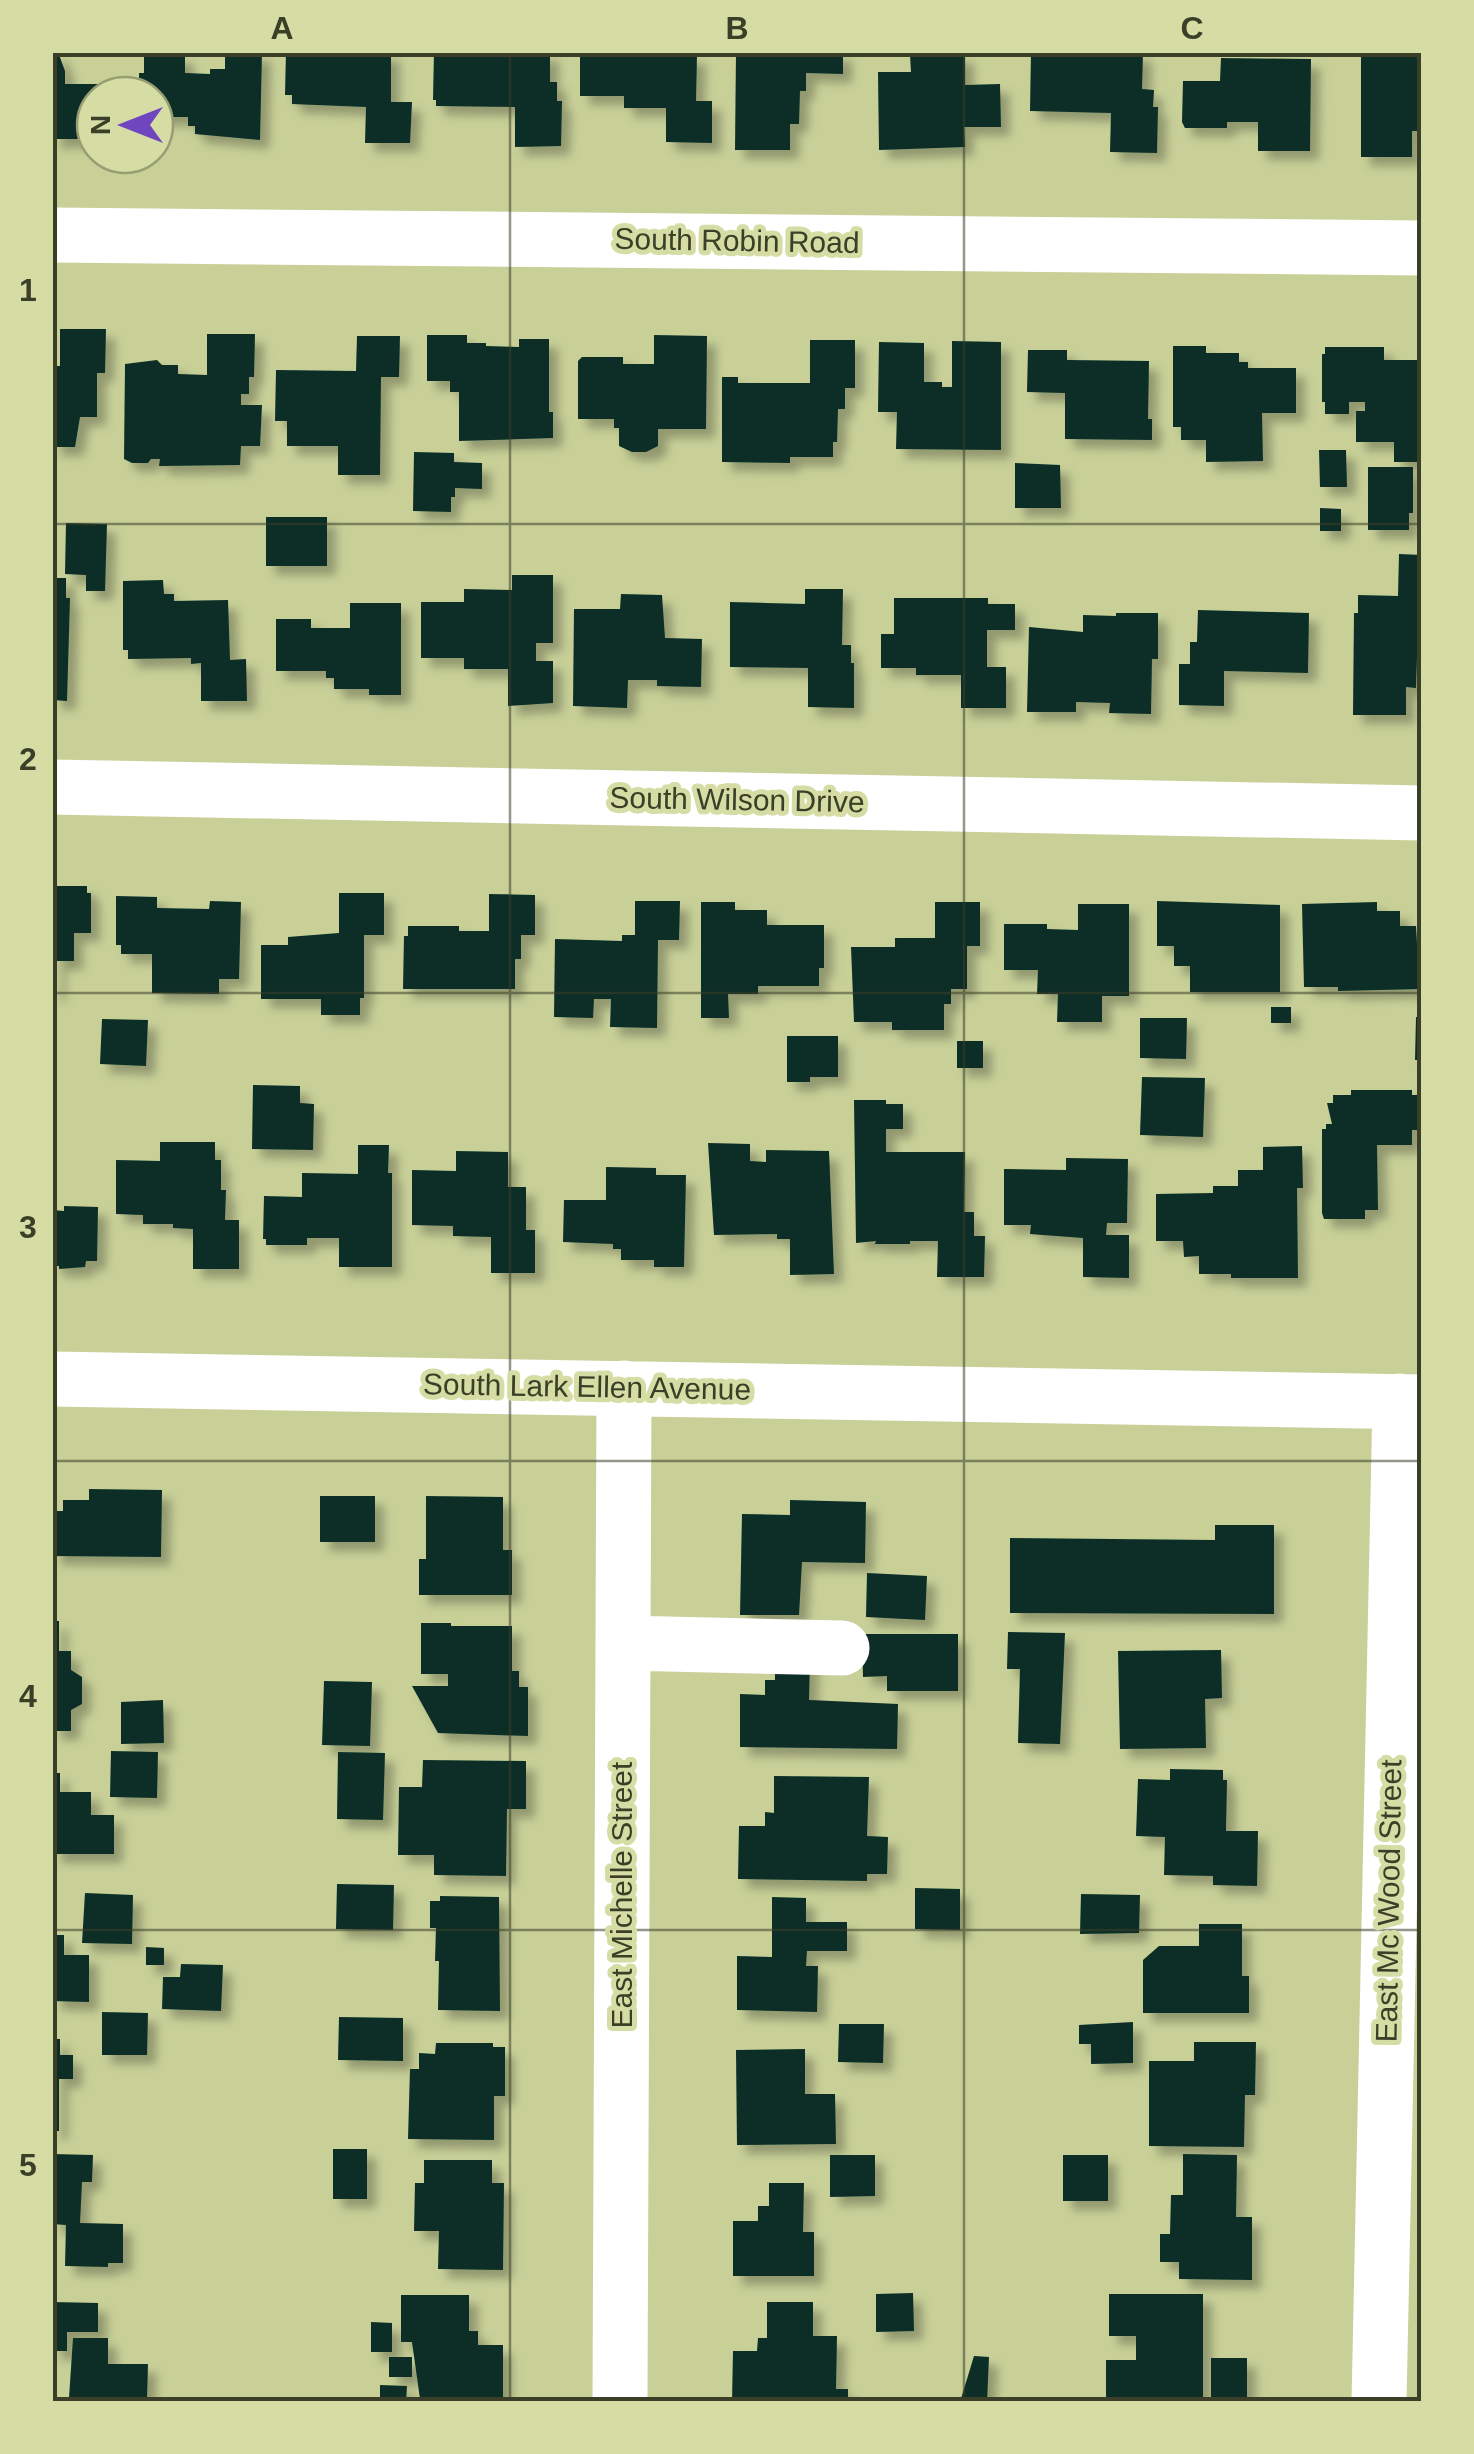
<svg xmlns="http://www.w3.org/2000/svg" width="1474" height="2454" viewBox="0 0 1474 2454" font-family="Helvetica,sans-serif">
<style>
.building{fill:#092e26;filter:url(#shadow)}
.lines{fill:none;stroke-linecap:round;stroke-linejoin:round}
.minor{stroke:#fff;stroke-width:55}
.grid{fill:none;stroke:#3c3f28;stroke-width:2.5;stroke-opacity:0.55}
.labels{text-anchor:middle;stroke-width:10;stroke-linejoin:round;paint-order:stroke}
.street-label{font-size:30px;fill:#3c3f28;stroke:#d5dda5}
.neatline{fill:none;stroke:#3c3f28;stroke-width:4}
.grid-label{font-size:32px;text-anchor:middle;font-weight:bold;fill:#3c3f28}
</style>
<defs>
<filter id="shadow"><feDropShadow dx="9" dy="9" stdDeviation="5" flood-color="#0004"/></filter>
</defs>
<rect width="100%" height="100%" fill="#c8d098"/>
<path class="building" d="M52 52H58L65 71V84H108V95H95V139H56L52 142Z
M225 52H262L260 140 195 134V126H188V117H155V95H139V73H144V55H185V73L210 74V69H225Z
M286 52H391V102H412L410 143H365L366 107 292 104V95H285Z
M434 52H550V82H557V101H562L561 146 515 147V107L436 106V100H433Z
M580 52 697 55 696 101H712V143L666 142V108H624V96H580Z
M736 52H843V74L806 73V91H800L799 124H790V150H735Z
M1031 52H1143L1142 89 1154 90 1153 107H1158L1157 153 1110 152 1111 113 1030 111Z
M1365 52H1422V131H1412V157H1361V54Z
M965 54V85L1000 84 1001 127H964L965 147 879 150 878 72H911L910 55Z
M1221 58 1311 59 1310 151H1258V122H1227V128H1185L1182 122 1183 81H1220Z
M60 329H106L105 373H97V417H80L75 447H52V366H60Z
M207 334H255L254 377H249V394H241V405H262L260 446H241L240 465 159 466 160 459H151L148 463H132L124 459 125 364 157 360 162 365H178V374L207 375Z
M427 335H467V343H486V346L519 347V339H549V412H553V438L459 441V392H450V381H427Z
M654 335 707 336 706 429H658V446L646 452H632L619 446V428H614V419H578V361L582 357H623V364H654Z
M357 336H400L399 377H381L380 475H338V446H287V421H275L276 370 356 371Z
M810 340H855V388H845V409H838L837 442H833V457H790V463L722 462V377H738V383H810Z
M952 341 1001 342V450L896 449 897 412H878L879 342 924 343V382H942V387H952Z
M1173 346H1206V353H1239V362H1248V368H1296V413H1262L1263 461 1206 462V440H1181V427H1173Z
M1325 347H1384V360H1420L1422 462H1394V442H1356V411H1365V402H1349V414H1325V402H1322V354H1325Z
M1028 350H1067V360L1149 361 1148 419H1152V440L1065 439V393L1027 392Z
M1319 450H1346L1347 487H1320Z
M414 452 454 453V462L482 463V489L455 488V497H451V512L413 511Z
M1015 463 1060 465 1061 508H1015Z
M1368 467H1413V513H1409V530H1368Z
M1320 508 1341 509V531H1320Z
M266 517H327V566H266Z
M66 523 107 524 105 591H86V575L65 574Z
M1399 554 1422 555V657H1417L1416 688 1406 687V715H1353L1354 613H1358V595L1398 596Z
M512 575H553V643H536V661H553V703L508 706V669H464V658H421V602H464V589L512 590Z
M52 578H66V598H70L67 701 52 700Z
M163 580 164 594H174V601L228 600 230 660 246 659 247 701H201V663L191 664V658L128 659V650H123V581Z
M805 589H843L842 645H851V663H854V708L808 707V668L730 667V602L805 604Z
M621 594 662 595 665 638 702 639 701 687 657 686V680H628L627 708 573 706 574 609H620Z
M894 598H988V604H1015V630H987V667H1006V708H961V675H916V668H881V634H894Z
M350 603H401V695H369V689H334V678H326V671H276V619H311V628H350Z
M1198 610 1309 613 1308 673 1224 671V706L1179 705V664H1190V642H1197Z
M1116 613H1158V659H1152L1151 714 1109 713 1110 703 1076 702V712H1027L1029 627 1083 632V615L1116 616Z
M53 886H87V893H91V933H74V961H57V993H52Z
M339 893H384V935H364V998H360V1015H321V999H261V945H288V937L339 933Z
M489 894 535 895V935H521V959H515V989H403L404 936H408V926H459V931H489Z
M116 896 157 897V908L209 909 210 901 241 902 239 979H219V994L152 993V954H121V945H116Z
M635 901H680L679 940H658L657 1028 610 1027 611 999H594L593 1018 554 1017 555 939 622 941V935H635Z
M1157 901 1280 905V992H1190V966H1174V946H1157Z
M701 902H735V910H767V925H824V968H819V986H758V994H728L729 1018H701Z
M935 902H980V946H967V989H951V1004H944V1030H892V1022H854L851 947H895V938H935Z
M1377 902V911H1400V926H1416L1417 944H1422V989L1338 991V987H1304L1302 904Z
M1078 904H1129V996H1102V1022H1057L1058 994H1037L1038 970H1004V924H1047V929L1078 930Z
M1271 1007H1291V1023H1271Z
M1416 1017H1422V1060H1415Z
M1140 1018H1187L1186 1059 1140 1058Z
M102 1019 148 1020 146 1066 100 1064Z
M787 1036H838V1077H810V1082H787Z
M957 1041H983V1068H957Z
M1142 1077 1205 1078 1203 1137 1140 1135Z
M253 1085 300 1086V1103L314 1104 313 1150 252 1149Z
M1351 1090H1412V1095H1422V1130H1412V1145H1377L1378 1210H1365V1219H1324L1322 1213V1129H1326V1124H1332L1327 1103H1333V1095H1351Z
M854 1100H886V1104H903V1129H886V1152H965L964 1212H974V1236H985L984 1277H937L938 1241H910V1244H875L876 1241 856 1243Z
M160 1142H215V1160H221V1190H226L225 1220H239V1269H193V1229L173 1228V1224H143V1215L116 1214V1160L160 1161Z
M708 1143 750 1144V1161L766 1162V1150L829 1151 834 1274 790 1275V1239H777V1234L714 1235Z
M358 1145H389L388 1173H392V1267H339V1238H307V1245H266V1239H263L264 1196 302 1197V1173L358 1174Z
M1302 1146 1303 1188H1297L1298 1278H1231V1274H1199V1256L1184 1257 1183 1241H1156V1194L1213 1193V1186H1238V1170H1263V1147Z
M456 1151 508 1152V1187H526V1230H535V1273H491V1237L453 1236V1226L412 1225V1170L456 1171Z
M1066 1158 1128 1159 1127 1223H1107L1106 1235H1129V1278L1083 1277V1238L1030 1234 1031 1225H1004V1169L1066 1170Z
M606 1167 656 1168V1175H686L684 1267H654V1260H621V1249H613V1244L563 1242 564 1200H606Z
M64 1206 98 1207 97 1261H86L85 1267 59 1269V1266H52V1210L64 1211Z
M89 1489 162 1490 161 1557 52 1556V1511H63V1500H89Z
M320 1496H375V1542H320Z
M426 1496 503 1497V1550H512V1595H419V1559H426Z
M790 1500 866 1502 865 1563 802 1562 799 1615H740L742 1514 790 1515Z
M1215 1525H1274V1614L1010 1613V1538L1215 1540Z
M867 1573 927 1576 925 1620 866 1617Z
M52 1621H59V1651H71V1670L82 1677V1704L71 1710V1731H52Z
M421 1623H451V1626H512V1671H519V1687H528V1736L438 1733 412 1686H448V1674H421Z
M1008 1632 1065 1633 1060 1744 1018 1743 1020 1669H1007Z
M862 1634H958V1691H887V1676L863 1677Z
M1221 1650 1222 1698 1205 1699 1206 1748 1120 1749 1118 1651Z
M775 1657 810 1658 809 1700 898 1704 897 1749 740 1747V1694L765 1695V1680H775Z
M324 1681 372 1682 370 1746 322 1745Z
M163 1700 164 1743 121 1744V1702Z
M111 1751 158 1752 157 1798 110 1797Z
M338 1752 385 1753 383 1820 337 1819Z
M423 1760 526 1761V1809H507L506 1876 434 1875V1855H398L399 1787H422Z
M1170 1769 1223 1770V1780H1227L1226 1831H1258L1257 1886 1213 1885V1876L1164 1875 1165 1837 1136 1836 1138 1779 1170 1780Z
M52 1773H60V1792H91V1815H114V1854H52Z
M774 1776 869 1777 867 1836 888 1837 887 1874H867V1881L738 1879 739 1826H765V1812L774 1813Z
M337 1884 394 1885 393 1930 336 1929Z
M915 1888 960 1889V1930L915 1929Z
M85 1893 133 1895 132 1944 82 1943Z
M1081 1894 1140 1895 1139 1933 1080 1934Z
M440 1896 499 1897 500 2011 438 2010 439 1961H435L436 1928H430V1901H440Z
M772 1897 806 1898V1922H847V1951H807L806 1966H818L817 2012 737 2010V1956L772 1957Z
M1199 1924H1242V1976H1249V2013H1143V1960L1159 1946H1199Z
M52 1935H64V1955H89V2002L52 2001Z
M146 1947 164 1948V1965H146Z
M181 1964 223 1965 221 2011 162 2009 163 1977H180Z
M102 2012 148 2013 147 2055H102Z
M339 2017 403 2018V2061L338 2060Z
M1133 2022V2063L1091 2064V2044H1079V2025Z
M839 2024H884L883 2063 838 2062Z
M52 2039H60V2055H73V2079H59V2131H52Z
M1194 2042H1256L1255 2095H1245L1244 2147 1149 2146V2061H1194Z
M436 2043H493V2047H505V2096H494V2140L408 2139 410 2069H419V2053L435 2054Z
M805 2049V2094H835L836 2144 737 2145 736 2050Z
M333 2149H367V2199H333Z
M52 2154 93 2155 92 2182H82L80 2223 123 2224V2263H108V2267L65 2266 66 2225 52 2224Z
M1183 2154 1237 2155 1236 2217H1252V2280L1179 2279V2262H1160V2234H1170L1171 2195H1183Z
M830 2155H875V2196L830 2197Z
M1063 2155H1108V2201H1063Z
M424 2160H492V2183H504L503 2270 438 2269 439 2231H414L415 2183H424Z
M769 2183H804L803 2232H814V2276H733V2221H758V2206H769Z
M913 2293 914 2331 876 2332V2294Z
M1109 2294H1203V2401H1106V2360H1136V2336H1109Z
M401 2295H469V2331H478V2345H503V2399H420L412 2342H401Z
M52 2302 98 2303V2332H67V2351H52Z
M767 2302H813V2336H837L836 2389H848V2402H732L733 2351H757L758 2338H767Z
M371 2322 392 2323V2352H371Z
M73 2338H108V2364H148L147 2399 69 2398Z
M974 2356 989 2357 987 2402H960Z
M389 2357H412V2377H389Z
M1211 2358H1247V2402H1211Z
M380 2385 407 2386 406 2402H380Z"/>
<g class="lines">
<path class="minor" d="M52 235 1422 248
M52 787 1422 813
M52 1379 1422 1402
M623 1643 842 1648
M620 2402 624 1388
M1379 2402 1400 1401"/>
</g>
<path class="grid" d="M510 52V2402M964 52V2402M52 524H1422M52 993H1422M52 1461H1422M52 1930H1422"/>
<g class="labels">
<g class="street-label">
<text transform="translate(737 241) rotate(1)" y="10">South Robin Road</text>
<text transform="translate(737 800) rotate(1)" y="10">South Wilson Drive</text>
<text transform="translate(587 1387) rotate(1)" y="10">South Lark Ellen Avenue</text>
<text transform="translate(622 1895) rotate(-90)" y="10">East Michelle Street</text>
<text transform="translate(1389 1901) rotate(-89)" y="10">East Mc Wood Street</text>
</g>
</g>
<rect width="1474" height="2454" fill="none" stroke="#d5dda5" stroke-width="110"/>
<g transform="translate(125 125) rotate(270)"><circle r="48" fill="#d5dda5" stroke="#989e73" stroke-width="2.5"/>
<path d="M0-8L18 38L0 25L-18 38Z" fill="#6f46be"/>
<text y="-15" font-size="28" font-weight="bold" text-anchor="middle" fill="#3c3f28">N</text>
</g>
<rect x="55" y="55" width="1364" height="2344" class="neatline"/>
<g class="grid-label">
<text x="282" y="39">A</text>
<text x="737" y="39">B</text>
<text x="1192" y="39">C</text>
<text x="28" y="301">1</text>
<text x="28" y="770">2</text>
<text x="28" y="1238">3</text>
<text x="28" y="1707">4</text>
<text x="28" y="2176">5</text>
</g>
</svg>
